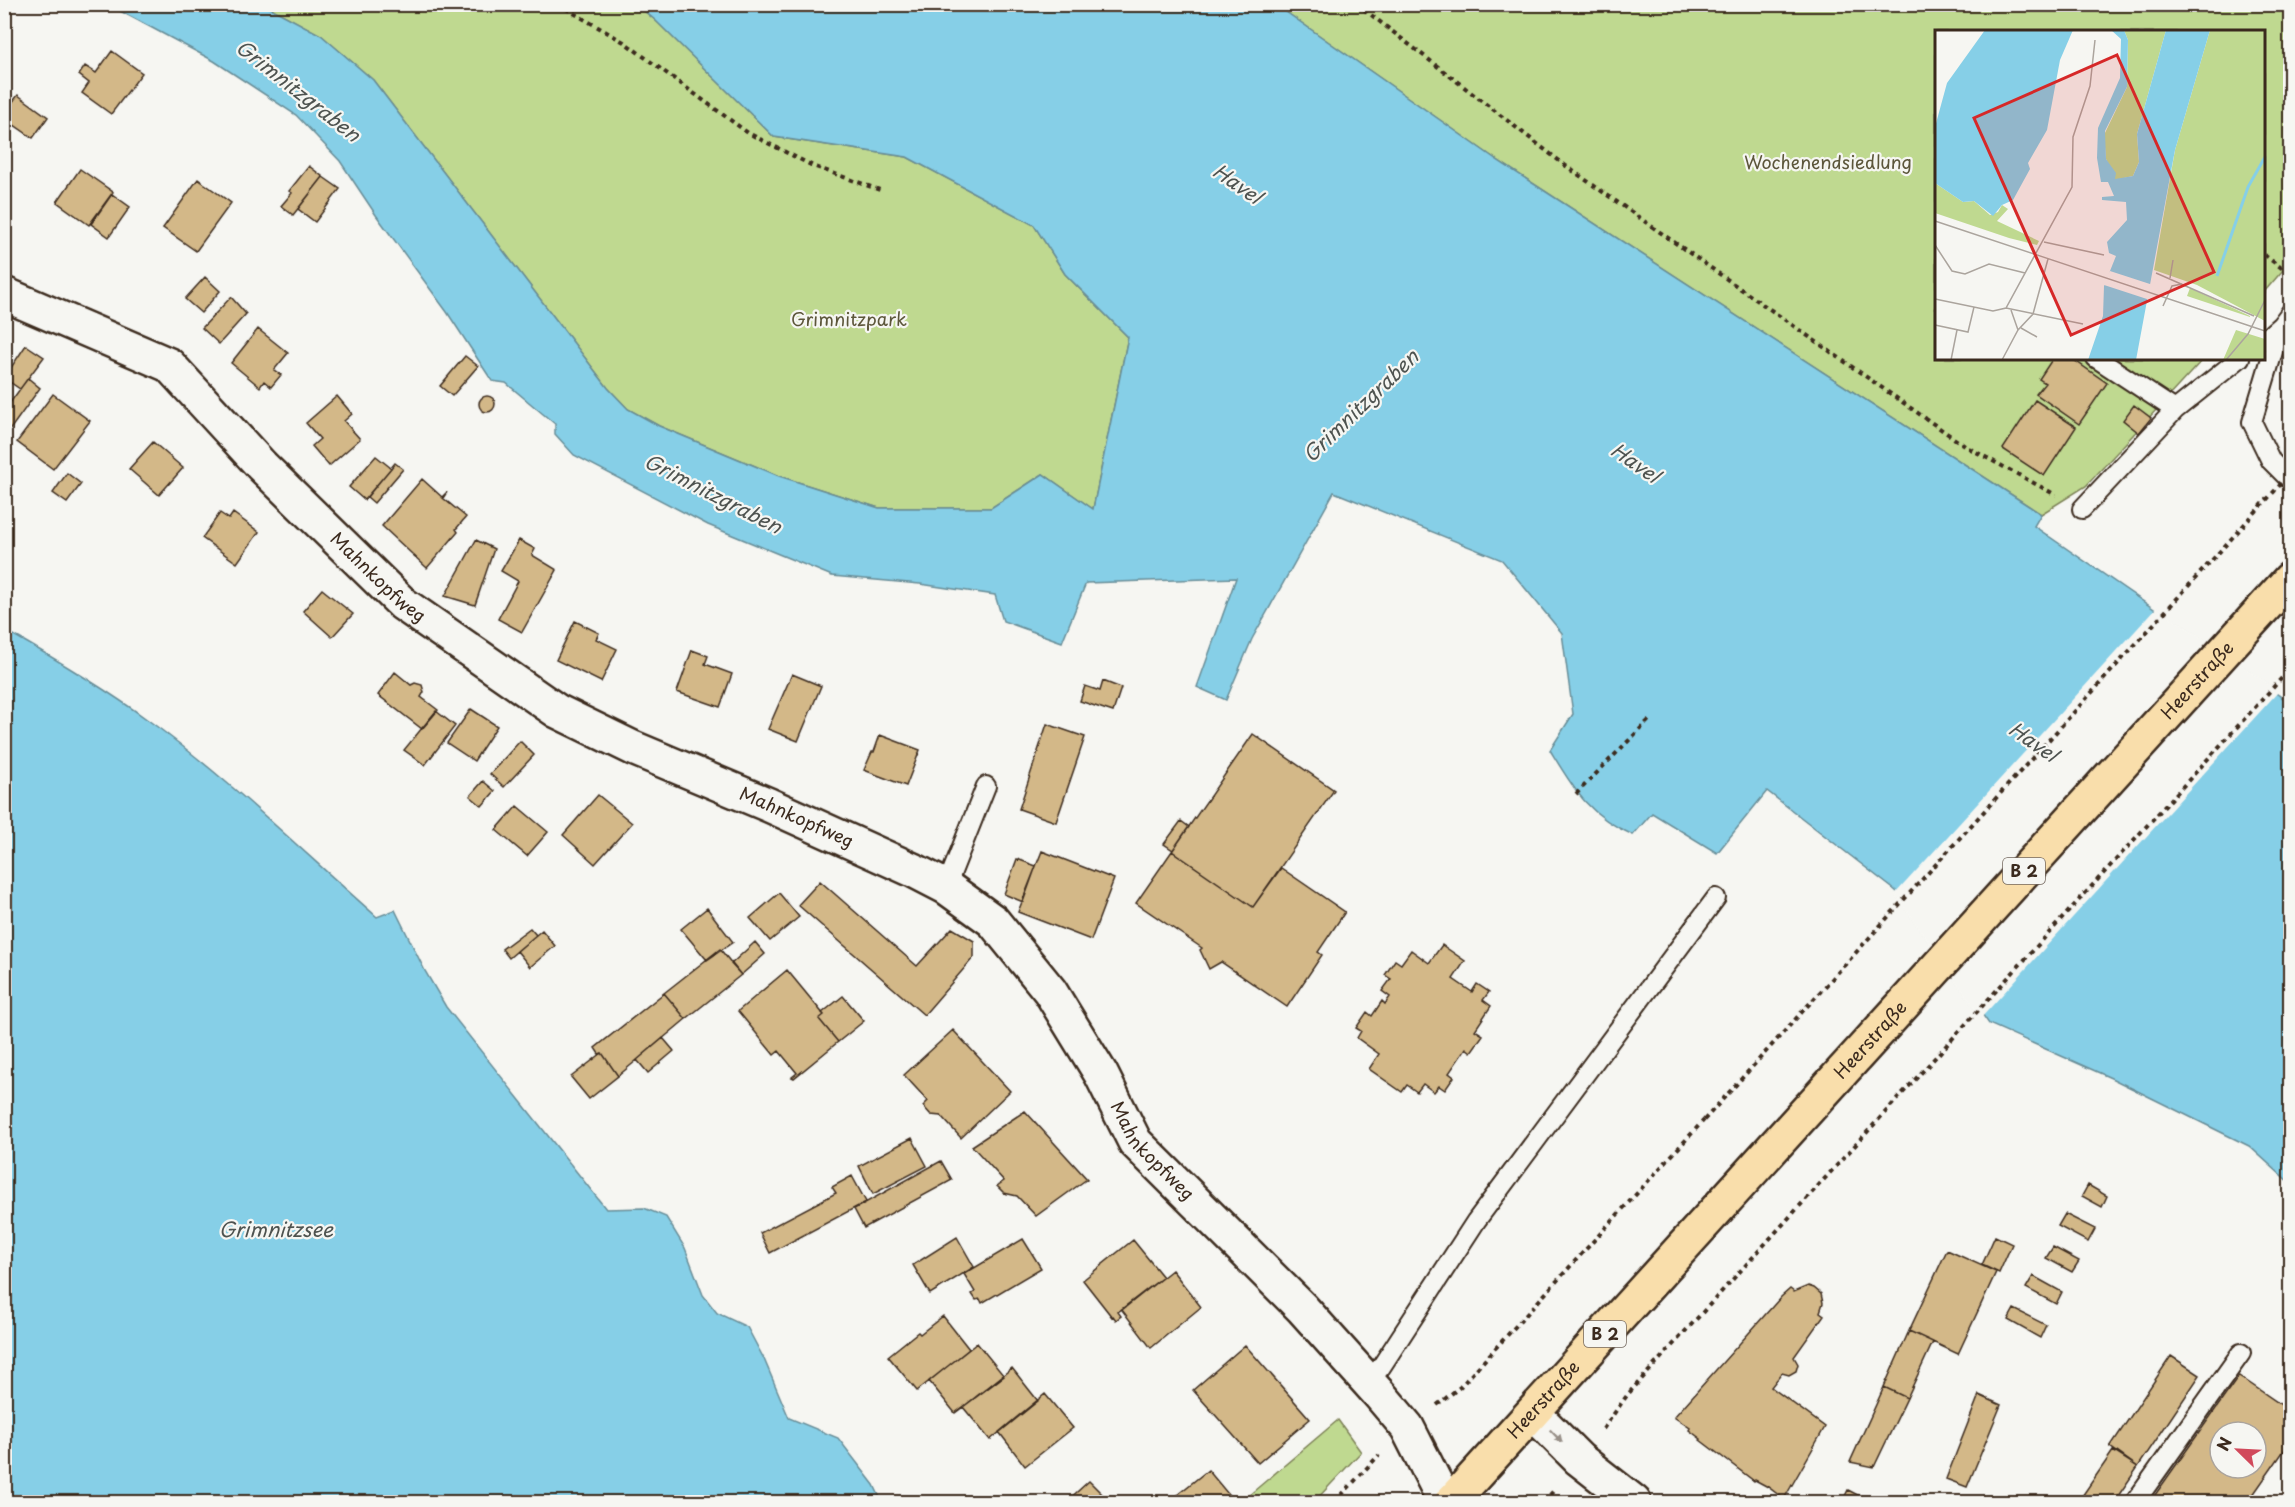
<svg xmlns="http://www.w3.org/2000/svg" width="2295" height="1507" viewBox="0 0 2295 1507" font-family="'Playpen Sans',sans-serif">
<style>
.green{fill:#bfd990;stroke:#7d8257;stroke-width:1.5}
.water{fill:#86cfe7;stroke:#688d97;stroke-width:1.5}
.pier{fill:#f6f6f2}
.building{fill:#d3b888;stroke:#3b2a1e;stroke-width:1.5;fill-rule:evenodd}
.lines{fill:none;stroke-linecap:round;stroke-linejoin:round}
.lane-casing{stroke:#3b2a1e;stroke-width:22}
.street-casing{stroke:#3b2a1e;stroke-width:38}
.primary-casing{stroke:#3b2a1e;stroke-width:38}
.path{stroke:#3b2a1e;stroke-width:4;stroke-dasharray:4.5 4.5;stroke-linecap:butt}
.lane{stroke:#f6f6f2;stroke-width:18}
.street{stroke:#f6f6f2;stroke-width:33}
.primary{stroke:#f9deab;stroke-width:33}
.path-bridge{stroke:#3b2a1e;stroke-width:4;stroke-dasharray:4.5 4.5;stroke-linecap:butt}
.oneway{fill:#989088}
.labels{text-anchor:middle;stroke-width:4.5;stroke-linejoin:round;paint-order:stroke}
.shield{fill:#f6f6f2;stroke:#73675e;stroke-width:1.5}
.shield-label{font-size:16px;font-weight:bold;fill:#3b2a1e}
.park-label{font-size:18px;fill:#5c563a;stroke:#f6f6f2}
.street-label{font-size:18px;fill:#3b2a1e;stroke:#f6f6f2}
.water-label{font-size:20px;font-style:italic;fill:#4e5350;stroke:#f6f6f2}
.inset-river{fill:none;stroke:#86cfe7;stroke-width:3}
.inset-road{fill:none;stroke:#aba49d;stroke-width:1.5}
.view{fill:#d62828;fill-opacity:0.15;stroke:#d62828;stroke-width:3}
.inset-edge{fill:none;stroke:#3b2a1e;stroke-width:3}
</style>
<rect width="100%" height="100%" fill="#f6f6f2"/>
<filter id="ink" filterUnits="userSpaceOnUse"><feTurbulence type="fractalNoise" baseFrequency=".0167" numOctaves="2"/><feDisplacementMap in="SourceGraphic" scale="12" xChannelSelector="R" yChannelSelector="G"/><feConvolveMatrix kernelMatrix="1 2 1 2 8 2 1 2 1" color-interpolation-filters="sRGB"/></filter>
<g filter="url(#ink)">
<path class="green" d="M265 5H637L655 20 774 137 907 157 1034 225 1065 274 1128 337 1093 509 1043 474 991 508H879L779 476 659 426 628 409 608 388 373 80 321 35Z
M1276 5H2290V262L2264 292V32H1936V358L2203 359 2086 486 2041 514 1497 160Z
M1338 1420 1361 1452 1314 1502H1241Z"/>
<path class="water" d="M109 5H265L321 35 373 80 608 388 628 409 659 426 779 476 879 508H991L1043 474 1093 509 1128 337 1065 274 1034 225 907 157 774 137 655 20 637 5H1276L1497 160 2041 514 2034 526 2290 703V1183L2249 1146 2111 1078 1989 1024 1896 891 1767 791 1717 853 1652 813 1633 835C1588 815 1575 791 1550 750L1573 714 1562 633 1502 560 1334 492 1252 639 1226 700 1197 687 1236 578 1086 583 1062 642 1003 621 995 595 920 584 832 576 708 525 574 455 555 434V424L506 383 492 381 447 312 376 215 340 161 296 115 214 61Z
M5 630C54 658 103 687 148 720 229 779 302 851 377 917L395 910 425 971 446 1007 606 1209 644 1208 666 1217 685 1248 703 1295 717 1313 747 1327 764 1359 789 1418 838 1438 874 1485 882 1502H5Z"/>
<path class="pier" d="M2157 607 2279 691 1981 1018 1895 894Z"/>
<path class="building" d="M112 51 142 73 111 114 82 93 89 83 79 75 85 66 96 73Z
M18 95 48 117 33 138 4 118V113Z
M309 166 323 177 293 215 281 206 292 193 289 191Z
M80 169 113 192 89 225 57 202Z
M323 177 340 189 315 222 298 209Z
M198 179 231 203 196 251 163 228Z
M112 194 130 207 109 237 91 224Z
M205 277 220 291 201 313 185 299Z
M231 297 246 314 219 344 202 328Z
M258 329 288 353 274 370 281 375 271 387 264 381 260 387 231 363Z
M26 345 44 357 20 389 4 378Z
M465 356 478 366 452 396 440 386Z
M2053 358H2071L2107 383 2079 424 2036 394 2045 383 2039 379Z
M28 378 40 388 9 431 4 427V411Z
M53 394 90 421 53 469 17 442Z
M479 404a8 8 0 1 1 16 0a8 8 0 1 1-16 0Z
M337 396 352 414 344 421 360 439 329 466 312 446 320 439 306 423Z
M2035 400 2076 427 2044 476 2003 449Z
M2134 405 2151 418 2139 433 2123 420Z
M153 442 183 468 159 495 129 469Z
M376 456 391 468 364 500 349 487Z
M395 463 403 469 374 503 367 497Z
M67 473 81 484 67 503 53 493Z
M422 479 442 497 447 492 443 498 466 517 456 529 458 532 427 568 382 526Z
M220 513 229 519 233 513 259 532 237 563 202 538Z
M476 540 494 549 475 605 445 596Z
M519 540 535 549 532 555 557 570 522 632 498 619 518 581 501 571Z
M322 589 353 614 332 637 303 611Z
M575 621 599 633 596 639 617 649 601 682 556 660Z
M692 650 708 656 705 664 732 674 720 707 677 692Z
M395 672 411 685 415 683 422 685 424 692 421 697 438 710 422 729 378 695Z
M792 674 821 686 798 741 768 729Z
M1103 681 1121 688 1113 712 1080 701 1085 686 1100 691Z
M471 709 497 726 474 761 447 743Z
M436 711 455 726 425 765 404 750Z
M1047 724 1085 737 1056 822 1019 809Z
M1253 734 1334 790 1253 907 1172 851Z
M880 735 920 750 906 786 864 770 872 752H874Z
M520 741 534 755 504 787 490 774Z
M483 781 495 791 482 806 470 796Z
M598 795 632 823 595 864 563 835Z
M517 806 548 832 527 856 496 830Z
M1181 821 1189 827 1173 850 1164 844Z
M1042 851 1114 879 1091 940 1018 912Z
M1172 851 1253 907 1281 868 1345 912 1318 952 1322 955 1287 1007 1221 962 1209 969 1200 950 1202 948 1136 903Z
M1017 859 1036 866 1023 902 1004 894Z
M820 881 917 966 952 928 974 941V957L924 1015 798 905Z
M779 893 799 917 770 941 750 918Z
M707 908 733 942 707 960 681 929Z
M530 928 536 935 509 958 502 949Z
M542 930 555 946 530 967 517 951Z
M755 942 765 954 741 975 731 964Z
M1442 945 1465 961 1453 979 1472 992 1477 984 1489 992 1483 1000 1491 1006 1475 1030 1483 1035 1471 1052 1466 1048 1449 1073 1454 1077 1445 1090 1439 1086 1434 1092 1423 1084 1417 1092 1407 1085 1402 1092 1369 1069 1379 1054 1357 1038 1361 1031 1356 1028 1367 1012 1372 1016 1382 1001 1385 1004 1390 997 1382 991 1391 979 1385 975 1395 960 1401 964 1411 950 1429 963Z
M720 949 741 975 686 1019 664 993Z
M787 970 824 1015 819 1019 838 1042 794 1078 792 1077 797 1073 779 1051 774 1055 738 1011Z
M664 993 686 1019 618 1076 602 1053 599 1054 595 1048Z
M843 996 864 1021 838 1042 819 1019 824 1015 822 1013Z
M953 1030 1010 1091 961 1138 941 1116 931 1115 923 1106 928 1101 904 1075Z
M663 1038 674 1051 648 1073 637 1060Z
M602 1053 618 1076 589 1099 571 1077Z
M1025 1111 1087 1179 1036 1216 1017 1196 1004 1193 997 1186 1004 1181 972 1146Z
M912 1138 927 1166 873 1194 859 1166Z
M941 1161 952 1180 864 1228 854 1209Z
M852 1176 866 1202 770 1253 760 1233 836 1193 832 1187Z
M2088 1185 2107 1196 2102 1207 2082 1196Z
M2065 1214 2095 1229 2088 1242 2058 1226Z
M1995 1236 2012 1244 1999 1273 1982 1265Z
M957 1237 974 1267 930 1294 913 1265Z
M1023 1239 1041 1268 982 1303 980 1299 976 1300 972 1294 975 1292 964 1274Z
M1133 1240 1163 1277 1118 1312 1121 1316 1116 1320 1113 1316 1112 1317 1083 1280Z
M2053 1247 2079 1261 2072 1272 2046 1258Z
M1947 1250 1996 1272 1958 1354 1909 1331Z
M1172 1270 1201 1307 1151 1348 1122 1310Z
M2033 1276 2062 1292 2056 1304 2026 1288Z
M1808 1286 1814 1288 1821 1294 1823 1303 1820 1312 1824 1315 1794 1357 1798 1364 1796 1371 1789 1375 1782 1373 1771 1387 1825 1427 1784 1499 1768 1487 1755 1480 1754 1481 1700 1440 1701 1439 1689 1430 1690 1428 1674 1417 1781 1297 1790 1289 1794 1292Z
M2014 1309 2046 1325 2040 1338 2008 1320Z
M943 1316 969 1349 917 1391 888 1356 918 1332 920 1334Z
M1909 1331 1933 1342 1907 1398 1884 1387Z
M977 1343 1004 1376 955 1413 929 1381Z
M1245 1345 1310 1419 1258 1463 1193 1390Z
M2171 1356 2200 1375 2138 1467 2110 1447Z
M1012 1368 1038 1401 990 1440 963 1407Z
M2239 1376 2290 1411V1442L2248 1502H2150ZM2220 1432H2256V1468H2220Z
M1884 1387 1907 1398 1874 1467 1850 1462Z
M1045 1394 1073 1428 1025 1466 999 1432Z
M1979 1395 2001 1405 1967 1487 1946 1479Z
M2113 1451 2138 1467 2114 1502H2078Z
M1208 1470 1233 1500 1230 1502H1174L1171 1500Z
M1089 1481 1110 1502H1066Z
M1848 1490 1871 1502H1842Z"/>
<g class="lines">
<defs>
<path id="lane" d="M2281 325 2252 422 2271 461 2290 480
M2264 340 2281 325 2290 313
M2096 358 2175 410
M2082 509 2175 410 2240 358
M946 887 986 786
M1368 1382 1381 1367 1476 1221 1716 898
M2135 1502 2241 1353"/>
<g id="street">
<path id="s1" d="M4 294 169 365 262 466 403 604 557 711 633 748 769 805 915 871 946 887 993 921 1050 991 1101 1074 1135 1142 1302 1308 1380 1395 1407 1427 1445 1502"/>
<path d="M1533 1413 1579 1459 1634 1502"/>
</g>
<g id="primary">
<path id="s2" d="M1451 1502 2290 579"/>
</g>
</defs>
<use href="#lane" class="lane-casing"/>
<use href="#street" class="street-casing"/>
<use href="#primary" class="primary-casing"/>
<path class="path" d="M558 4 624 42 748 133 813 166 880 190
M1357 4 1566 166 1691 254 1965 446 2056 495
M2264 255 2290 274
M1935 307 1936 308
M1576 794 1649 720
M1437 1405 1460 1387 1704 1120
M1603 1429 1628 1394 2290 669
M1335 1502 1379 1455
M1544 1502 1555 1489"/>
<use href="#lane" class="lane"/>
<use href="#street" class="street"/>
<use href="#primary" class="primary"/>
<path class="path-bridge" d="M1704 1120 2290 474"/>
</g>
<defs><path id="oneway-solid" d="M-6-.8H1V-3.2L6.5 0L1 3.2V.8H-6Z" transform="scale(1.5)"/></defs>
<use class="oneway" href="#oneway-solid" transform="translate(1556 1436) rotate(46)"/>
</g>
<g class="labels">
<g class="shield">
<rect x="2003" y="858" width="42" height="26" rx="4.5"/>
<rect x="1584" y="1321" width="42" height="26" rx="4.5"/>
</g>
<g class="shield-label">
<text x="2024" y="877">B 2</text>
<text x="1605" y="1340">B 2</text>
</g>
<g class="park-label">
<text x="1828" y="169">Wochenendsiedlung</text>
<text x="849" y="326">Grimnitzpark</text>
</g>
<g class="street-label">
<text dy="6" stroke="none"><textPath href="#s1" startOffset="478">Mahnkopfweg</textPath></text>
<text dy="6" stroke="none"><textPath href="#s2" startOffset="1110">Heerstraße</textPath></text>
<text dy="6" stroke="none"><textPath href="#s1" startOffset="964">Mahnkopfweg</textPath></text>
<text dy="6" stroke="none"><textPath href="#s2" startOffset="624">Heerstraße</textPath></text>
<text dy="6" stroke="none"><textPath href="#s1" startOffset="1468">Mahnkopfweg</textPath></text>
<text dy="6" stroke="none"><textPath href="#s2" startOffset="138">Heerstraße</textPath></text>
</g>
<g class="water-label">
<text transform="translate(298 91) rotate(38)" y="7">Grimnitzgraben</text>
<text transform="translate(1237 184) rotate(35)" y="7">Havel</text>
<text transform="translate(1361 406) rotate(-44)" y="7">Grimnitzgraben</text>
<text transform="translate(1635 463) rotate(35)" y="7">Havel</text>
<text transform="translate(713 494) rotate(27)" y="7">Grimnitzgraben</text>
<text transform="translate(2033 742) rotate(35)" y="7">Havel</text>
<text x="276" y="1237">Grimnitzsee</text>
</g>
</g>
<g transform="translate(1935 30)">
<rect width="330" height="330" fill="#f6f6f2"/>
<path d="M189 0H231L202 104 204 132 198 146 180 150 171 129 169 105 192 57 193 10ZM275 0H330V291L262 255 219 240 240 120ZM0 153 28 172 39 171 55 185 63 182 67 175 73 179 62 191 104 211 102 215 74 208 0 183ZM255 258 315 286V287L252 266ZM301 300 330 309V330H288Z" fill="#bfd990"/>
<path d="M50 0H138L125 30 112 100 93 133 95 139 78 170 67 175 58 186 39 171 28 172 0 153V97L12 53ZM176 0H189L193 10 192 57 170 101 171 129 181 143 180 149 198 146 204 132 202 104 231 0H275L240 120 201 330H153L168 286 169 256 181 226 174 223 172 212 192 190 191 172 167 170V167L179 166 173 152H166L162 128 163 98 185 48 186 9Z" fill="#86cfe7"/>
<path d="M175 241 218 255 215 270 166 254Z" fill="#f6f6f2"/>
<path class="inset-river" d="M282 246 313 157 330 127"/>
<path class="inset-road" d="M0 191 330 301M109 212 169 225M0 215 17 241 30 244 54 234 90 243M221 243 319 286M235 248 238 230M0 269 58 281 71 278 137 157 138 107 155 56 160 10M228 276 237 256 247 254M71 278 148 294M76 280 83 300M0 295 33 302 39 277M86 298 102 307M16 330 22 300M67 330 83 300 98 284 113 229M291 330 313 304 330 270"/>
<path class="view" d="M182 25 279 242 136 305 39 88Z"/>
<rect width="330" height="330" class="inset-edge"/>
</g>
<rect width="2295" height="1507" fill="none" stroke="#f6f6f2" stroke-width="24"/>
<rect x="12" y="12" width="2271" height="1483" fill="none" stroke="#3b2a1e" stroke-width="2" filter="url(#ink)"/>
<g transform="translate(2238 1450) rotate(294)"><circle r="28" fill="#f6f6f2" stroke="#aba49d" stroke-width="1.5"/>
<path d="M0-4.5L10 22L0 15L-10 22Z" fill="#d1495b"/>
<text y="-9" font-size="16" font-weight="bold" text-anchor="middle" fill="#3b2a1e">N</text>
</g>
</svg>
